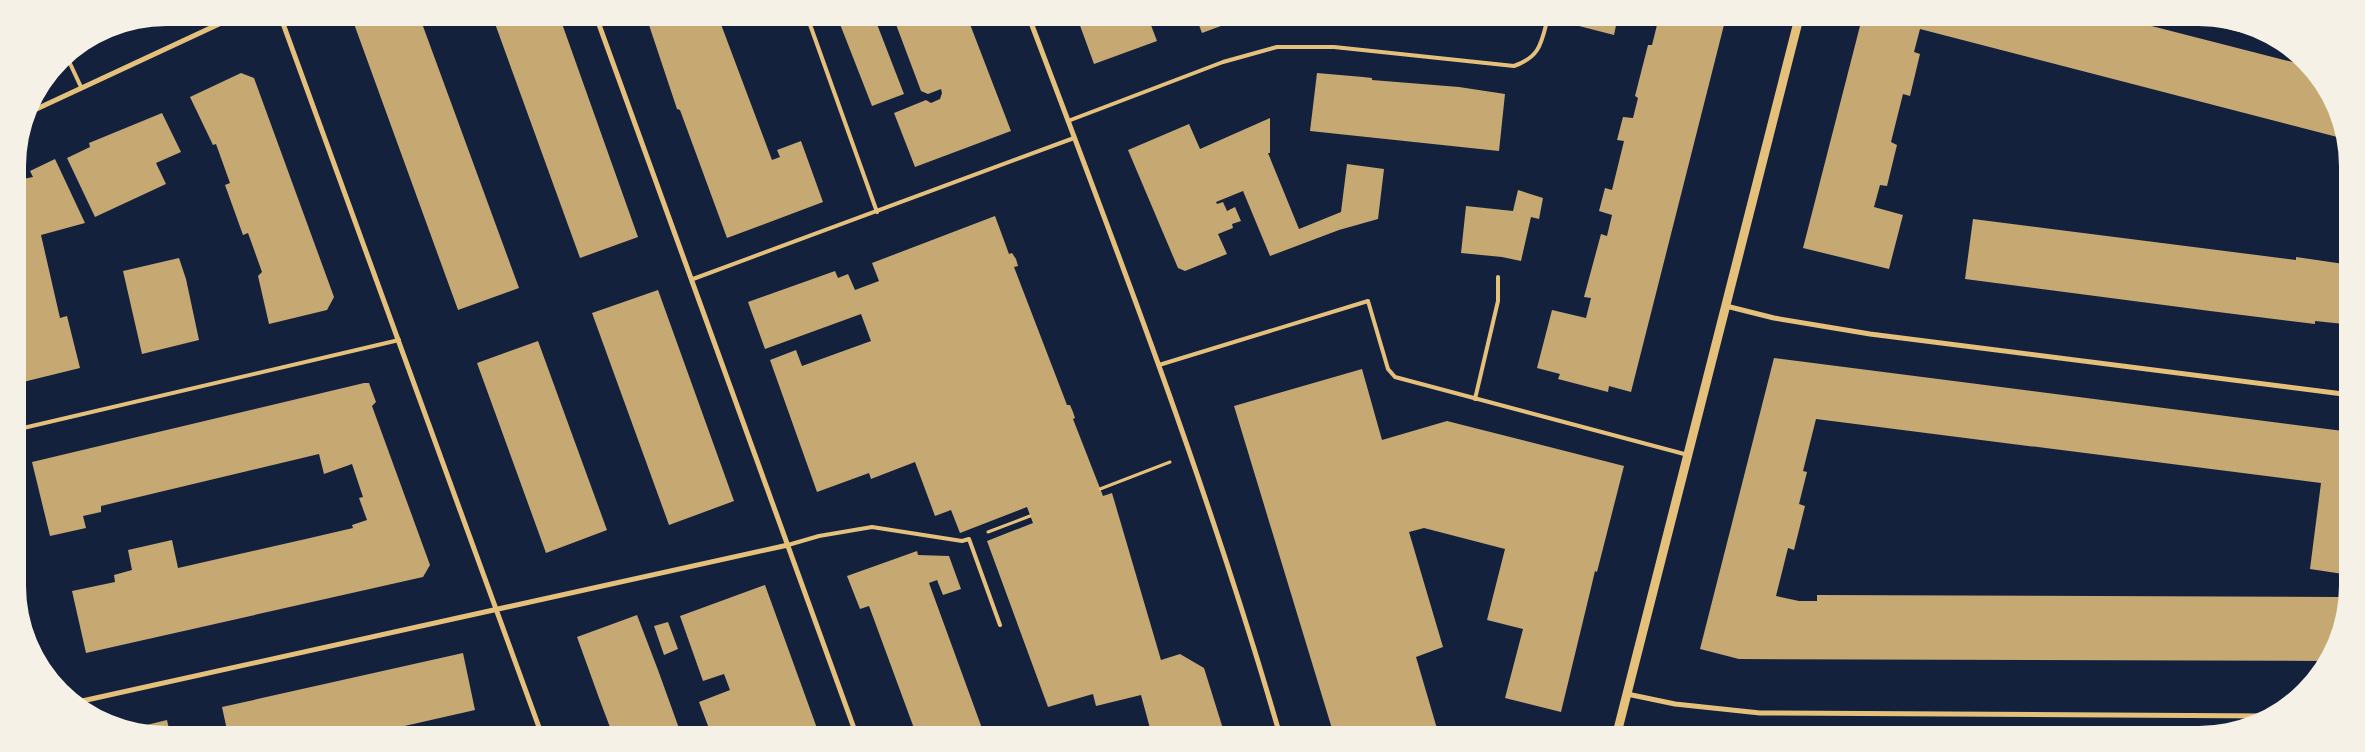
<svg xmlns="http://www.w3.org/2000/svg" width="2365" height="752" viewBox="0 0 2365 752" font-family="'Work Sans',sans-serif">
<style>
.building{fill:#c6a872}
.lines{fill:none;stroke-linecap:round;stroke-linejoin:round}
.path{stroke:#e5c07b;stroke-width:3}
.service{stroke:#e5c07b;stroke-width:4}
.minor{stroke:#e5c07b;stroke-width:5}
.tertiary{stroke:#e5c07b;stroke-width:9}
</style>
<rect width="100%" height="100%" fill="#14213d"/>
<path class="building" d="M361 18H420L519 288 458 310 353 21Z
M493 18H560L638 237 580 258Z
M647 19H719L772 160 780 157 777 150 801 141 823 202 727 238 680 110 677 109Z
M838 19H875L904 94 872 106Z
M894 19H968L1011 131 915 167 894 113 926 100 931 103 940 99 942 93 941 89 928 94 921 91Z
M1078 20H1149L1157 41 1094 64Z
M1197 20H1237L1202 33Z
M1580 21H1617L1614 35 1579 26Z
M1645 21H1725L1631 392 1609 386 1608 392 1558 379 1560 374 1537 368 1552 310 1586 318 1591 298 1584 297 1601 234 1607 236 1612 215 1599 211 1605 188 1612 190 1624 141 1617 140 1623 117 1633 118 1638 98 1635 96 1648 45H1652L1657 25Z
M1861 22H2136L2308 66 2345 139 1920 29 1914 52 1920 54 1910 96 1903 94 1891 142 1897 145 1887 186 1880 185 1874 207 1903 215 1889 269 1803 248Z
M241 73 254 78 334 297 327 310 269 324 258 276 262 272 248 233 243 235 225 185 230 183 216 144 213 145 190 97Z
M1317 73 1363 77 1372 78V80L1459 87 1505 94 1499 151 1310 131Z
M162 113 181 152 156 163 166 184 95 217 67 158 90 147 89 143Z
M1270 118V153H1268L1299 229 1341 212 1347 164 1384 169 1378 219 1339 230 1270 256 1243 191 1216 202 1217 204 1223 202 1227 211 1235 207 1241 221 1232 224 1233 228 1218 234 1227 254 1185 271 1178 268 1128 150 1189 124 1200 149Z
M55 159 85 223 41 235 60 318 67 316 80 368 19 383 18 180 33 177 30 171Z
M1518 190 1543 198 1539 219 1531 217 1521 261 1502 257 1461 253 1466 206 1513 211Z
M995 216 1009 254 1012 253 1016 259 1018 266 1014 267 1067 405H1070L1073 412 1075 418 1073 419 1103 496 1112 493 1161 660 1180 654 1204 668 1224 732H1151L1141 695 1096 706 1093 694 1048 707 987 541 1033 523 1027 507 960 533 951 510 935 516 915 462 871 479 869 473 817 492 770 360 796 350 802 366 871 341 861 314 765 349 748 302 835 271 838 278 848 274 855 290 879 281 872 263Z
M1973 219 2296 260V257L2344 264V324L2315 321V324L2210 311 1965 279Z
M179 258 186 279 199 340 142 354 123 271Z
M658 290 734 501 669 525 592 313Z
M538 341 607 530 546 553 477 363Z
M1774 358 2343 431V574L2310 569 2321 483 1816 419 1803 471 1807 472 1799 504 1805 506 1794 550 1788 548 1776 596 1799 601H1817V595L2342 597V625L2326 661 1739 659 1700 649Z
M1362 369 1382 440 1447 421 1624 466 1597 572 1595 571 1591 588 1561 712 1505 698 1523 629 1487 620 1505 549 1424 528 1409 532 1443 647 1416 657 1438 732H1333L1234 406Z
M364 383H369L376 402 372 406 430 565 423 577 86 653 72 591 115 582 114 575 132 570 128 550 172 540 178 568 310 538 353 528 352 525 367 520 359 498 363 497 352 464 324 474 319 454 101 506V512L83 516 86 528 50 536 32 462Z
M917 551 918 555 949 556 961 589 943 595 937 580 929 583 983 731H915L869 606 860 609 847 576Z
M765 585 818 731H710L699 702 730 690 724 674 703 681 680 616Z
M637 615 658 670 680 731 611 730 599 698 577 637Z
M668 622 678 649 664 655 654 626Z
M463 653 475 710 387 730H227L222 707Z
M167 720 169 729H130Z"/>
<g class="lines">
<path class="path" d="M2209 23 2258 35
M1100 489 1170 462
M988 532 1030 516"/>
<path class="service" d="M808 19 877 212
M67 57 81 87
M1068 121 1223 62 1277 47H1334L1514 66C1539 57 1541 45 1547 21
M693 279 1074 138
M1159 365 1368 301 1388 369 1395 377 1688 455
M1475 399 1498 301V277
M19 429 399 340
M788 545 819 536 872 527 962 541 969 539 1000 625"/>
<path class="minor" d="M281 18 540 730
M597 19 855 731
M1030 20C1119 255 1209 490 1279 732
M30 112 232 18
M1726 306 1774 318 1870 334 2343 394
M1627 694 1675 704 1760 713 2268 716
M82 701 788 545"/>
<path class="tertiary" d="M1617 733 1798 22"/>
</g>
<path d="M0 0H2365V752H0ZM166 26H2199A140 140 0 0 1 2339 166V586A140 140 0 0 1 2199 726H166A140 140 0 0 1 26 586V166A140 140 0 0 1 166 26Z" fill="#f6f1e7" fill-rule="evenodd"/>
</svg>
